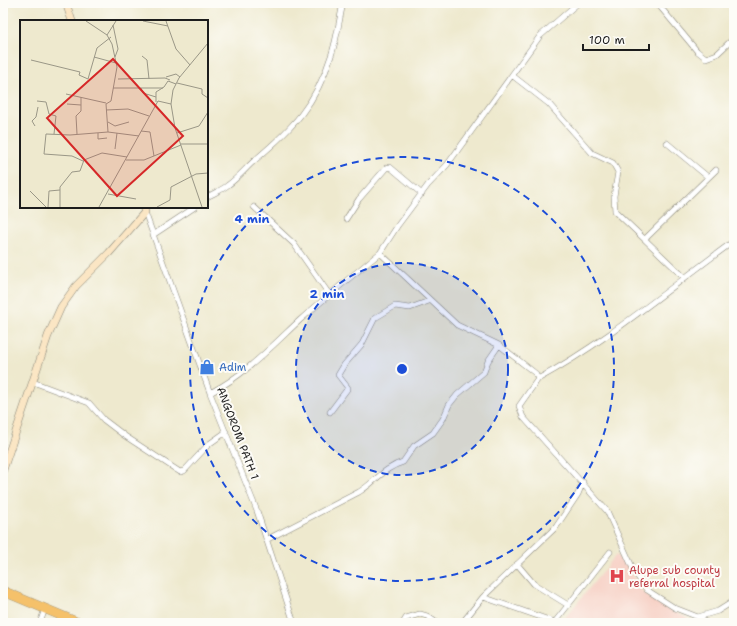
<svg xmlns="http://www.w3.org/2000/svg" width="737" height="626" viewBox="0 0 737 626" font-family="'Shantell Sans',sans-serif">
<style>
.built{fill:#f7d1c6}
.lines{fill:none;stroke-linecap:round;stroke-linejoin:round}
.street-casing{stroke:#858275;stroke-width:6}
.secondary-casing{stroke:#858275;stroke-width:8}
.highway-casing{stroke:#858275;stroke-width:10}
.street{stroke:#fff;stroke-width:5}
.secondary{stroke:#fbe6c4;stroke-width:7}
.highway{stroke:#f5c16b;stroke-width:9}
.ring{fill:none;stroke:#1d4ed8;stroke-width:2;stroke-dasharray:7 5}
.labels{text-anchor:middle;stroke-width:4;stroke-linejoin:round;paint-order:stroke}
.shop-label{font-size:11px;fill:#366cbe;stroke:#fdfcf7;text-anchor:start}
.street-label{font-size:11px;fill:#1c1c1c;stroke:#fdfcf7}
.health-label{font-size:11px;fill:#be3a42;stroke:#fdfcf7;text-anchor:start}
.inset-road{fill:none;stroke:#9a9787;stroke-width:1}
.view{fill:#d62828;fill-opacity:0.15;stroke:#d62828;stroke-width:2}
.inset-edge{fill:none;stroke:#1c1c1c;stroke-width:2}
.centre{fill:#1d4ed8;stroke:#fdfcf7;stroke-width:2}
.ring-label{font-size:12px;text-anchor:middle;font-weight:bold;fill:#1d4ed8;stroke:#fdfcf7;stroke-width:4;stroke-linejoin:round;paint-order:stroke}
</style>
<rect width="100%" height="100%" fill="#fdfcf7"/>
<filter id="ink" filterUnits="userSpaceOnUse"><feTurbulence type="fractalNoise" baseFrequency=".025" numOctaves="2"/><feDisplacementMap in="SourceGraphic" scale="8" xChannelSelector="R" yChannelSelector="G"/><feConvolveMatrix kernelMatrix="1 2 1 2 8 2 1 2 1" color-interpolation-filters="sRGB"/></filter>
<filter id="wash" filterUnits="userSpaceOnUse"><feTurbulence type="fractalNoise" baseFrequency=".012" numOctaves="4" result="noise"/><feDisplacementMap in="SourceGraphic" scale="16" xChannelSelector="R" yChannelSelector="G"/><feGaussianBlur stdDeviation="0.9" result="paint"/><feColorMatrix in="noise" values="0 0 0 0 0 0 0 0 0 0 0 0 0 0 0 0 0 1.4 0 .05"/><feComposite in="paint" operator="in"/></filter>
<g filter="url(#wash)">
<rect width="100%" height="100%" fill="#eee9ce"/>
<path class="built" d="M616 555 625 561 642 591 662 605 696 623H561Z"/>
</g>
<g filter="url(#ink)">
<g class="lines">
<defs>
<path id="street" d="M657 3 697 51 706 58 717 54 734 38
M513 76 549 104 592 153 613 163 618 172 614 196 615 211 684 277
M667 143 708 177
M207 197C214 193 222 190 228 185 238 178 246 168 255 160 292 129 316 104 331 56 337 39 339 21 343 3
M254 207 294 244 329 294
M145 212 210 393 257 511 294 623
M346 219 359 199 386 168 390 167 422 194
M153 235 195 207
M645 239 716 170
M380 253 398 225 428 185 447 165 540 36 578 3
M538 379C608 341 669 288 734 241
M33 382 89 403 104 420 125 436 180 472 184 471 209 444 226 432
M210 393C245 375 272 346 300 320 326 297 353 275 380 253L457 325 499 345 535 373 538 379 519 406 523 417 607 511 634 571 647 590 675 608 698 617 707 623
M330 412 348 388 338 375 344 365 362 344 375 318 395 306 410 308 429 301
M266 540 359 492C374 483 385 467 403 462L414 446 433 433 443 419 449 405 457 395 484 372 488 361 499 345
M517 564 534 584 568 605
M483 597 555 622
M698 617 718 611 734 601
M40 623 45 609
M403 623 406 618 420 614 427 616 437 623
M462 623 483 597 556 527 578 494 583 482
M554 623 610 552"/>
<path id="secondary" d="M66 3 72 21
M3 470 48 336 61 307 76 286 109 253 145 212 143 207"/>
<path id="highway" d="M3 591 79 623"/>
</defs>
<use href="#street" class="street-casing"/>
<use href="#secondary" class="secondary-casing"/>
<use href="#highway" class="highway-casing"/>
<use href="#street" class="street"/>
<use href="#secondary" class="secondary"/>
<use href="#highway" class="highway"/>
</g>
</g>
<circle cx="402" cy="369" r="106" fill="#1d4ed8" fill-opacity=".12"/>
<g class="ring">
<circle cx="402" cy="369" r="106"/>
<circle cx="402" cy="369" r="212"/>
</g>
<defs>
<symbol id="shop-bare" viewBox="-9 -9 18 18"><path d="M-5-2.5h2.3a2.7 3.5 0 0 1 5.4 0H5L5.5 6h-11ZM-1.5-2.5h3a1.5 2.3 0 0 0-3 0Z" fill="#3f7fe0" stroke="#fdfcf7" stroke-width="2.5" paint-order="stroke"/></symbol>
<symbol id="hospital-bare" viewBox="-9 -9 18 18"><path d="M-5-5h3v3.5h4V-5h3V5h-3V1.5h-4V5h-3Z" fill="#e0444e" stroke="#fdfcf7" stroke-width="2.5" paint-order="stroke"/></symbol>
</defs>
<g fill-rule="evenodd">
<use href="#shop-bare" x="196" y="356" width="22" height="22"/>
<use href="#hospital-bare" x="606" y="565" width="22" height="22"/>
</g>
<g class="labels">
<g class="shop-label">
<text x="219" y="371">Adim</text>
</g>
<g class="street-label">
<text transform="translate(238 433) rotate(69)" y="4">ANGOROM PATH 1</text>
</g>
<g class="health-label">
<text x="629" y="574">Alupe sub county<tspan x="629" dy="13">referral hospital</tspan></text>
</g>
</g>
<g transform="translate(20 20)">
<rect width="188" height="188" fill="#eee9ce"/>
<path class="inset-road" d="M66 1 87 15 92 24 97 47 91 81 86 84 88 112 119 116M123 1 148 6M146 1 156 29 170 45M93 5 98 29 95 37M87 15 96 1M122 36 127 40 129 59M74 37 96 43M11 40 60 52 59 55 68 59 77 28 91 17M146 57 156 54 160 57M98 59 145 58 150 60M157 63 182 69V74L188 78M93 68H121L123 73 136 77V82M121 68H143M46 74 86 83M136 77V72L144 67 148 61 156 64M17 81 26 82 29 94 36 96 34 114M47 84 61 85M86 90 108 89 129 96M88 102 95 106 109 102M15 106 12 101 16 97 18 87M121 111 130 112 134 136M78 113V119L87 118M157 113 179 106 188 92M57 114 56 96 61 91V77M161 124H188M95 129 97 113M106 140H124L161 125M63 141 52 136 24 134 26 114 50 115 88 112M10 171 26 187M88 174 116 179M28 187 29 171 40 170M40 187V167L52 152 60 151 64 140 82 133 107 137M79 187 138 81 151 84M137 187 150 180 151 167 176 154 188 153M182 187 155 108 151 84 153 70 159 58 188 23"/>
<path class="view" d="M93 39 163 116 97 176 27 98Z"/>
<rect width="188" height="188" class="inset-edge"/>
</g>
<circle cx="402" cy="369" r="6" class="centre"/>
<g class="ring-label">
<text x="252" y="223">4 min</text>
<text x="327" y="298">2 min</text>
</g>
<rect width="737" height="626" fill="none" stroke="#fdfcf7" stroke-width="16"/>
<path d="M583 44v6h66v-6" fill="none" stroke="#1c1c1c" stroke-width="2"/>
<text x="589" y="44" font-size="12" fill="#1c1c1c" stroke="#fdfcf7" stroke-width="3" paint-order="stroke">100 m</text>
</svg>
